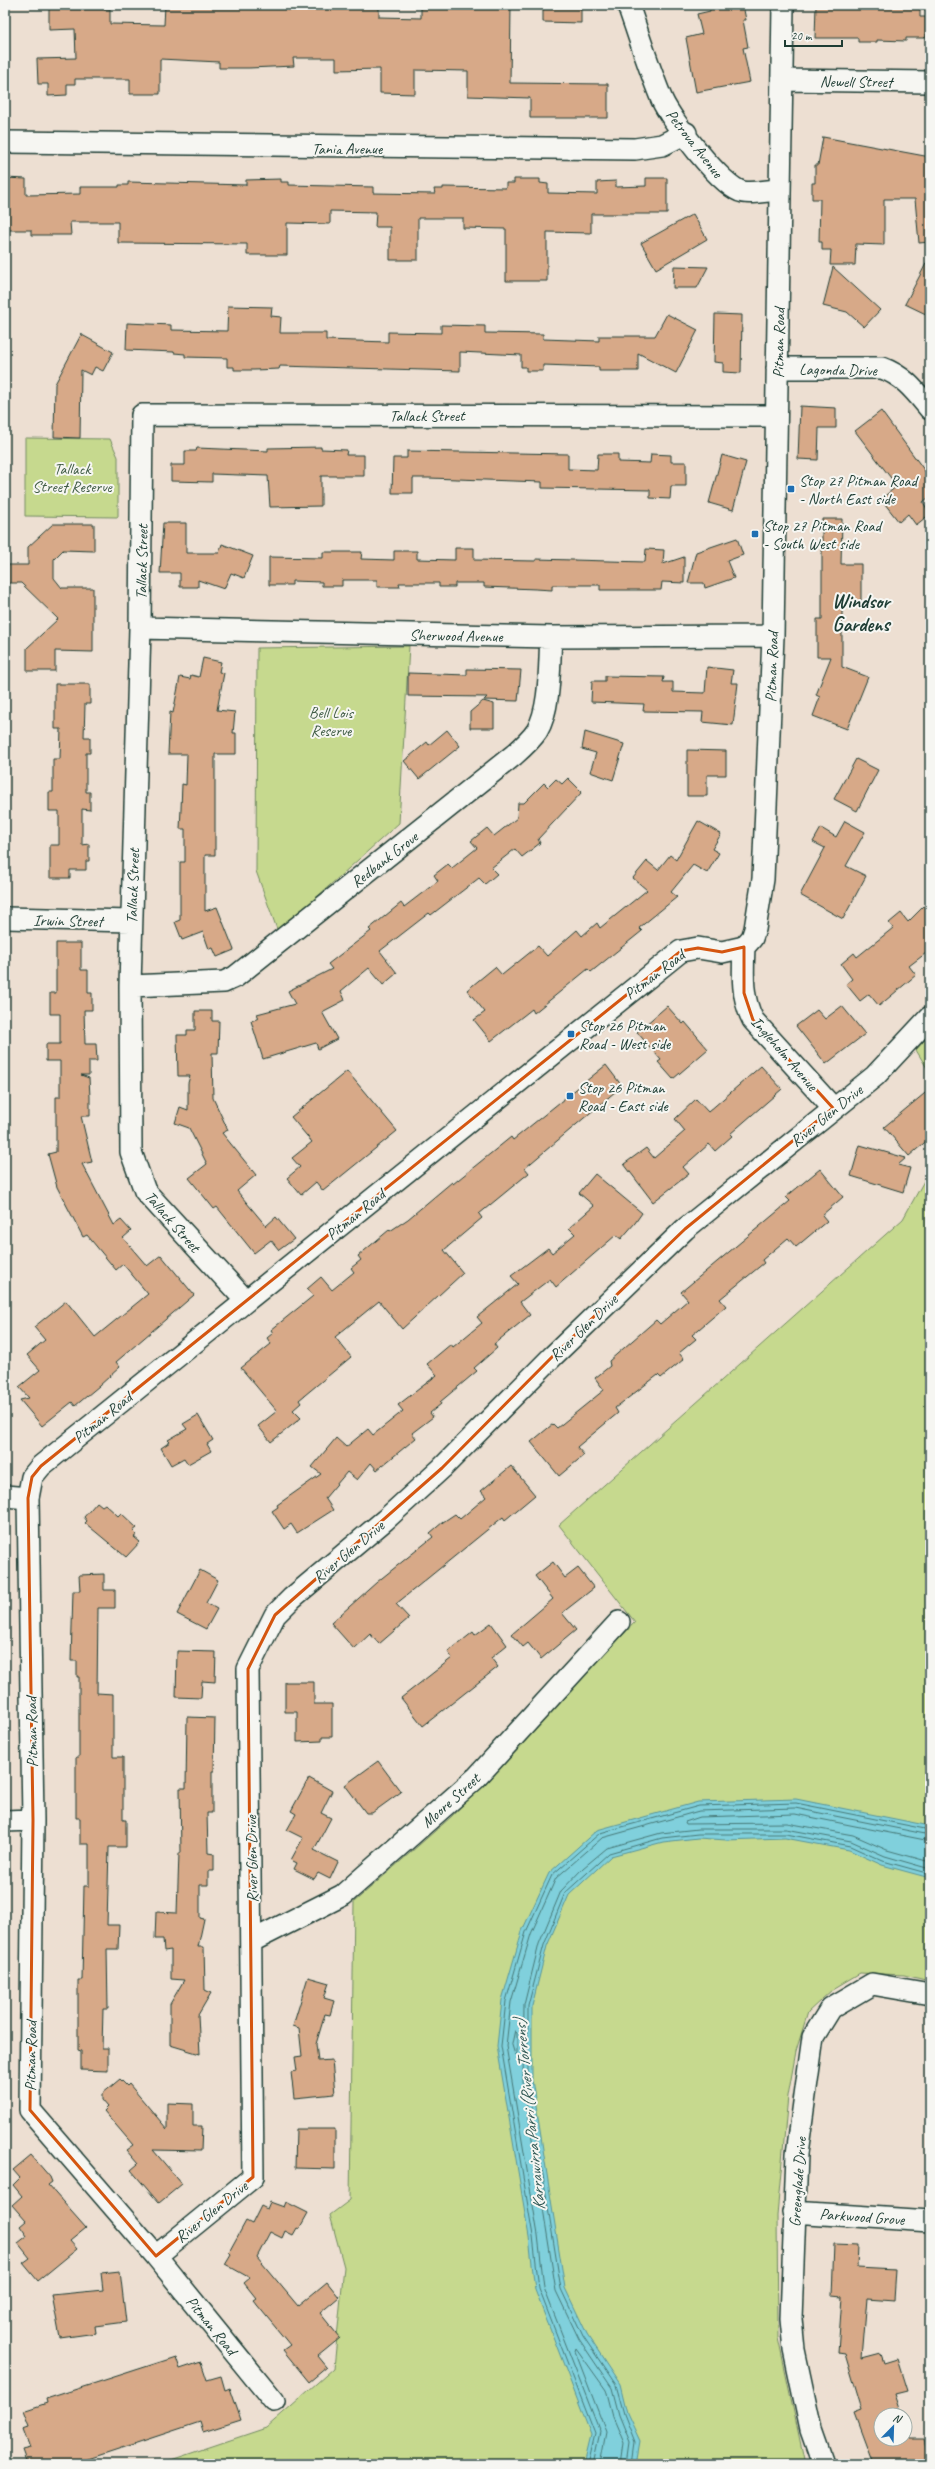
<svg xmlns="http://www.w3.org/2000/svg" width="935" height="2469" font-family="Caveat,sans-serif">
<rect width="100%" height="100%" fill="#eddfd2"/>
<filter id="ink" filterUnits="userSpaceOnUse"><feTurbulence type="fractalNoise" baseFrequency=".025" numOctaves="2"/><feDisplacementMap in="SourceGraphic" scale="8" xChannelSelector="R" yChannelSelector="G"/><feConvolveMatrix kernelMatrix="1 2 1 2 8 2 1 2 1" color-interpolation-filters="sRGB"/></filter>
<g filter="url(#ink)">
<path fill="#c6d98e" stroke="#728b61" d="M25 438 110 439 118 457V517L25 516Z
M409 646 399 823 278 932 256 871 257 648Z
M930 1034V1073L916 1050Z
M930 1170V1981L904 1975 860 1973 833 1989 808 2012 796 2051 788 2096 777 2215 778 2338 805 2464H159L266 2428 334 2368 344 2267 330 2215 350 2200 354 1902 451 1817 635 1622 559 1525 903 1219Z"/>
<path fill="#80d0dc" stroke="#599599" d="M796 1799 930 1826V1878L882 1865 849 1850 785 1838 726 1840 698 1838 663 1842 611 1856 569 1895 547 1946 532 2006V2080L565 2288 587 2334 620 2384 627 2413 640 2441 636 2464H584L591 2435 535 2290 529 2237 497 2046 502 2000 522 1931 549 1873 597 1830 698 1802Z"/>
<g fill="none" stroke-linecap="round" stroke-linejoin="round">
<path stroke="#467877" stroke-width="1" d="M930 1841 795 1814 700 1817 685 1822 686 1824 787 1823 853 1835 887 1850 930 1862
M515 2031 517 2033V2053L515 2055 512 2045Z
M588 2464 595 2434 539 2289 533 2236 501 2046 506 2001 526 1932 552 1875 600 1833 699 1806 796 1803 930 1830
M593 2464 600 2432 544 2288 538 2235 506 2046 511 2002 531 1934 556 1878 602 1838 699 1811 795 1808 930 1835
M600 2464 606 2432 575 2351 576 2348 606 2390 613 2417 624 2443 621 2464
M627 2464 630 2442 619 2415 612 2388 579 2339 556 2291 523 2081 524 2005 539 1944 561 1891 583 1868 607 1848 661 1833 698 1829H786L851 1841 885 1856 930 1869
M632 2464 635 2442 624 2414 616 2385 583 2336 561 2289 528 2081V2006L544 1945 565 1893 609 1853 662 1838 698 1834H786L850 1846 883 1861 930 1874"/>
</g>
<path fill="#d7a988" stroke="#1f3d34" d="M49 5H68V9H110V24L164 25 165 5H379V17L421 18V5H511L510 83 608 84V118H530V98L468 96V71L415 70V94L380 93V69L336 70V58H293L294 66 249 68H219V62L160 59V94H130V79H75V84H67V95L48 96V84H38L37 59 76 58 75 29 49 30Z
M555 5H581V23L543 22V7H555Z
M709 5H743L746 20H743L748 47 743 48 750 82 696 92 686 38 702 34 697 14 710 11Z
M816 5H920V17H926V38H906V41L877 40V42H858V38H815Z
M823 137 930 157V242L919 243 915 199H884V245L856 244 855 265H830L831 250H822V242H819L820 199H812V183H815V165H818Z
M5 178 26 179V195L80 194V187H119V185H128V182L246 185V180L281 179V182H289V185L373 187V193L435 194 434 189H443V187L506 188V183H514V179H540V183L548 184V193L597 194V182L616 181V187L646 186V178H667V214H591V233L547 232V281H506V229L463 228V218H418V260H390V227H375L376 212 330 211V224L287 223V255H247V244L118 243V222H70L71 235H31V230H5Z
M693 214 707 239 656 269 641 243Z
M930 256V316L905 304Z
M674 266 708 267 697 288H673Z
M833 267 880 310 864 327 847 312 823 306Z
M228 306 272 307 271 316 281 317 280 333H326V340L388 342V332L441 333V325L485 326V333L543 334V339L599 341V336H655L667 314 698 330 676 373 638 353V371H599V367L543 365V371H526V367H521V355L460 352V371L280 366 279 369 254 370H234V367H227V358L185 357V354L174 353V352L126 350 127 323 171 325V330L227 331Z
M715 314 742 315 741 373 723 372V363L714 362Z
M82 333V335L113 352 103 371 95 367 91 375 81 370 80 438 54 437 55 384Z
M800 406 836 408V428H819L818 460 798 459Z
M881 411 930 478V496L923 502 930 514 916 525 908 514 899 522 881 499 897 486 855 431Z
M321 447V449L347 450 346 455H364V476H321V506L270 507 268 476 212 474V482L171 481V465H185V451H196L197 448 268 451V448Z
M407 451 568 454V469L597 470 598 454H618V462L650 463 651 454 671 455V462H686V486H671L670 499 650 498V490L542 488V482L429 478H413V493H392L393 458H407Z
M722 455 746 462 733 510 709 503Z
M822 519H842L841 564H861V604H842V667L868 677 847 729 813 716 820 697 816 695 831 657H817V619H822Z
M163 523H186V553H219L222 544 253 556 244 578 231 573 224 589 198 580V587H180V573H160Z
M53 524H94V551L63 550 54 559V578L62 588H93V652L55 651V671H27V648L58 619 21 583H5V565H28V547Z
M737 538 743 555 727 561 734 578 705 588 704 583H688L696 552Z
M455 548H474V560L536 561V559L645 562 646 549 664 550 663 564 684 557V583L662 582 661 590H600V585H552V590L536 589 484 587V583H455V587H439V583H399L400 587H377V580H342V586H322V582L292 581V585H269V557L323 558V552H362L361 559 394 560V551H417V559L455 560Z
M203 658 221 662 219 672 224 673 217 710 235 712 233 733H236V754H215V855H205V911L217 907 234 950 217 957 213 948 209 949 203 932 182 940 175 922 180 920V862H185V829H180L181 809 182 784 186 785 187 754H168L170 712 173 713 180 677 190 679 191 675 199 677Z
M707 667 733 670 731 683H738L733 725 702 722 703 712 643 711 644 704 591 702 592 681H605V676L664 677 663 682H673V692L705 693Z
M467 669 521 670 518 701 484 700 487 697 408 696V673L467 675Z
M55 684H90V704H85L84 737H90V753H86V792H90V810L82 809V845L89 844V861H86V870H70V878H50V845H59V811H49V792H53V759H60L61 729H55Z
M483 701 494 704V728H470V712Z
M447 730 460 746 419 779 404 761 427 742 429 745Z
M585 732 624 744 613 780 590 772 596 753 582 749Z
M687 750 726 751V775H707V796H687Z
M856 759 878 770 857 811 834 799Z
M568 778 582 792 538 839 540 843 522 857 515 849 491 868 497 874 485 884 479 878 431 915 429 913 380 951 397 973 383 985 369 968 341 991 345 1000 322 1012 337 1039 318 1049 316 1043 263 1059 251 1021 259 1018 257 1014 295 1004 288 991 332 969 328 964 371 931 369 929 401 903 404 907 438 881 434 875 448 864 452 868 477 848 471 841 487 828 494 836 517 818 518 803H524L544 783 548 787 556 779 562 784Z
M698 821 721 834 712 849 719 853 707 873 693 865 671 892 677 897 639 928 642 931 591 972 588 969 534 1013 532 1009 491 1041 474 1020 485 1012 467 990 495 967 502 975 538 946 547 956 577 930 582 936 597 923 600 928 647 890 633 878 647 861 658 870 670 855 676 860Z
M845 821 865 832 846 866 866 876 843 919 800 895 825 848 813 842 821 828 836 837Z
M930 900V950L909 966 916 975 879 1006 869 994 860 1001 846 984 852 979 841 964 854 953 857 957 893 928 889 923 901 913 908 922Z
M56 943H81V970H88V993H92V1010H84L85 1044H96L97 1061H89V1075H81L89 1078 90 1097V1116H81L92 1162 82 1164 114 1225 121 1220 131 1231 123 1238 147 1266 161 1255 194 1295 116 1362 120 1367 99 1386 75 1406 72 1402 42 1426 20 1400 29 1398 19 1387 40 1370 27 1355 45 1340 34 1327 66 1301 95 1337 148 1294 123 1264 116 1270 87 1235 83 1237 57 1187 48 1154 56 1152V1097H60V1061H46V1044H60V1014H50V993H56Z
M667 1006 683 1024 685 1022 708 1049 673 1079 658 1062 661 1060 637 1032Z
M842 1006 865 1034 826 1064 796 1026 817 1010 825 1019Z
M195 1011H212V1021H219L218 1053H212L213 1098 228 1130 222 1133 256 1175 237 1191 266 1226 276 1217 294 1239 279 1250 271 1240 254 1253 217 1207 214 1209 189 1178 207 1164 189 1128 175 1123 180 1107 188 1110V1083L190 1076H178L177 1035H187V1030H195Z
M606 1065 622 1086 525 1168 529 1173 479 1214 482 1218 444 1250 463 1273 402 1329 379 1301 335 1337 351 1357 299 1400 301 1403 293 1410 301 1418 271 1442 258 1426 277 1411 241 1368 271 1344 267 1338 273 1333 271 1330 313 1296 307 1289 321 1277 332 1290 354 1272 351 1268 361 1260 358 1256 389 1230 390 1231 408 1219 452 1182 453 1184 511 1137 513 1140Z
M761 1066 782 1089 730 1134 732 1136 715 1151 709 1144 683 1167 689 1174 653 1202 624 1164 646 1148 654 1158 685 1131 675 1119 696 1099 708 1112Z
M347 1071 397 1131 323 1191 316 1182 301 1195 287 1178 300 1167 292 1158 312 1142 291 1117Z
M930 1089V1138L909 1156 884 1127Z
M860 1145 906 1158 898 1165 910 1168 903 1192 851 1176Z
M820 1169 843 1197 822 1215 827 1221 796 1247 788 1238 762 1260 764 1263 720 1299 726 1306 692 1335 696 1339 679 1353 684 1359 661 1378 658 1375 615 1408 618 1413 577 1447 584 1455 559 1476 531 1442 553 1424 557 1428 604 1390 595 1378 610 1366 609 1361 656 1320 660 1324 688 1300 681 1292 790 1201 786 1197Z
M595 1174 642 1213 635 1223 621 1239 616 1235 556 1287 550 1279 520 1302 530 1315 494 1344 497 1348 474 1368 477 1371 440 1402 441 1404 430 1413 433 1417 412 1433 416 1438 377 1470 371 1463 357 1480 347 1472 325 1498 333 1510 297 1533 291 1524 284 1529 272 1511 278 1507 277 1505 321 1474 312 1467 336 1438 346 1447 368 1429 373 1435 403 1411 398 1405 437 1375 427 1364 451 1344 453 1347 482 1323 477 1317 518 1284 511 1276 548 1248 552 1253 575 1234 569 1228 594 1206 579 1193Z
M198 1415 213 1440 207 1444 211 1451 188 1464 184 1458 171 1465 161 1448 170 1442 168 1440 187 1429 183 1424Z
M511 1466 535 1495 505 1520 503 1517 396 1604 409 1618 379 1644 370 1634 354 1649 331 1623 377 1582 433 1537 430 1533 443 1522 455 1514 460 1519 486 1497 481 1491Z
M97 1502 102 1506 105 1504 118 1516 121 1513 137 1528 133 1531 137 1535 134 1537 140 1542 126 1557 85 1523 87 1521 84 1517Z
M553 1562 565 1578 578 1568 594 1588 562 1613 576 1630 541 1659 528 1643 523 1647 512 1634 553 1599 535 1576Z
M200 1570 218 1580 206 1603 217 1609 206 1629 177 1614Z
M104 1574V1590H115V1608H98L97 1693 113 1694V1757H123V1820H126V1847H109L107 1925H119L118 1949H107L108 2009H103L102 2048H108V2071L81 2070V2051L78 2050V1980H82L84 1886H89V1844H80V1818H76V1757H79V1677H77V1661H71L73 1591H80L79 1575Z
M491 1623 507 1645 491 1658 498 1667 423 1726 401 1698 452 1658 448 1652 473 1632 475 1635Z
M177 1651 216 1652 215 1682 202 1681 201 1698 176 1697Z
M285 1682H314V1704H332V1737H322V1741L297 1742V1712H285Z
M187 1717 215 1718 214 1771H212V1813H207L208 1853 214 1854V1871H208V1885H200V1918L204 1919 198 1947H204L205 1990 211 1993 198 2015 200 2054 170 2045V2004L184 1980 171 1979V1950L164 1951 163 1939H155L156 1912 177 1913 179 1853H181L180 1788H186Z
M378 1761 401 1792 372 1813H366L345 1785Z
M309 1778 332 1791 321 1813 331 1818 314 1850 338 1862 330 1879 318 1873 314 1879 294 1869 297 1863 291 1860 303 1838 287 1830 296 1814 291 1811Z
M308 1977 329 1983 324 1998 334 2001 330 2015 325 2014 316 2044 318 2061 332 2060 335 2094 294 2098 291 2072 297 2071 295 2057 302 2056 299 2028 293 2026Z
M120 2079 127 2086 129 2084 167 2129V2103L193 2104V2126H202L201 2151 153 2150 182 2184 159 2203 131 2170 138 2164 126 2150 133 2145 104 2111 108 2107 102 2100V2094Z
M296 2129H335V2169L295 2168Z
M31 2155 50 2177 52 2182 48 2185 86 2228 70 2241 77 2249 38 2281 23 2263 30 2258 18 2243 27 2236 20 2226 26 2221 12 2205 22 2196 13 2185 20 2178 13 2170Z
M270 2202 284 2207 286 2202 308 2213 299 2229 297 2228 293 2235 285 2231 282 2238 270 2232 257 2257 298 2306 327 2282 339 2297 320 2313 340 2338 318 2356 327 2367 309 2382 283 2350 290 2345 253 2300 256 2298 244 2283 250 2278 225 2264 231 2254 229 2252 246 2221 252 2224 261 2206 267 2209Z
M834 2244 858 2245 857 2268 896 2270 894 2300 867 2298 862 2359 881 2354 884 2363 897 2359 907 2391 895 2394 902 2415H881V2439H905V2425L910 2439H924L930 2464H873L854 2413 862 2410 845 2353 838 2352 842 2297 832 2296Z
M120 2271 126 2322 95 2326 96 2333 60 2338 52 2295 103 2290 101 2273Z
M176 2357 180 2369 201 2362 207 2380 221 2376 225 2390 230 2388 241 2420 203 2432 200 2422 73 2464H27L22 2450 30 2448 23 2429 29 2427 23 2411 47 2403 46 2399Z"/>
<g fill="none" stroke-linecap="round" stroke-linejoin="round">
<defs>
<path id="street" d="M628 5C639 36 649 69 662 100 671 120 722 188 743 192 754 194 769 190 780 190
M783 80 930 82
M5 142 635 149 662 145 686 133
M777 368H882C904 376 915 391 930 409
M140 628 551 637 773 636
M5 918 131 921
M744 947C743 972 741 997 753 1020L833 1108
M130 986 224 982 235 977 514 755C522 748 531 740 537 731 551 707 549 665 551 637
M246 1301 145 1191 131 1152 130 986 140 628 142 415 776 416
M5 1496 28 1498
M5 1821 33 1820
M252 1941 343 1895 476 1778 619 1622
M793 2212 930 2221
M156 2256 253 2177 248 1669 275 1615 292 1598 385 1520 442 1468 553 1356 685 1229 875 1076 930 1017
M274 2401 156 2256 30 2110 33 1820 28 1498 32 1477 41 1466 681 951 698 948 722 952 744 947 752 938 755 929 763 879 773 636 783 5
M823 2464 811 2430 794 2350 791 2319 797 2154 813 2037 831 2008 872 1984 930 1994"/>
</defs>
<use href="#street" stroke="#1f3d34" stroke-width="24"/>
<use href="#street" stroke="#f6f6f2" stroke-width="21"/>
</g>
</g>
<path fill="none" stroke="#d45610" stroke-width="3" stroke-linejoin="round" d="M744 947V993L753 1020 833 1108 685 1229 553 1356 442 1468 275 1615 248 1669 253 2177 156 2256 30 2110 33 1820 28 1498 32 1477 41 1466 681 951 698 948 722 952Z"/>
<g fill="#1f6fb2" stroke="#f6f6f2" stroke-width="1.5">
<rect x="787" y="485" width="8" height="8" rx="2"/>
<rect x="751" y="530" width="8" height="8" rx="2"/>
<rect x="567" y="1030" width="8" height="8" rx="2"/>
<rect x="566" y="1092" width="8" height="8" rx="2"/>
</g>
<g text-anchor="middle" stroke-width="4" stroke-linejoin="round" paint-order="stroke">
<g font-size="16" fill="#1f3d34" stroke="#f6f6f2">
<text x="856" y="87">Newell Street</text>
<text transform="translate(695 143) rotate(52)" y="6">Petrova Avenue</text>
<text x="347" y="154">Tania Avenue</text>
<text transform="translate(778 343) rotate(-89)" y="6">Pitman Road</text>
<text transform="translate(838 369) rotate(1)" y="6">Lagonda Drive</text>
<text x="427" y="421">Tallack Street</text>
<text transform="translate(141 562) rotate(-89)" y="6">Tallack Street</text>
<text transform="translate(456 635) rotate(1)" y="6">Sherwood Avenue</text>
<text transform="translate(771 667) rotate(-88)" y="6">Pitman Road</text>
<text transform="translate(384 859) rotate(-38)" y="6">Redbank Grove</text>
<text transform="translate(132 886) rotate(-88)" y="6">Tallack Street</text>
<text transform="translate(68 920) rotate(1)" y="6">Irwin Street</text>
<text transform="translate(654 974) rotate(-37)" y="6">Pitman Road</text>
<text transform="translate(785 1053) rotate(49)" y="6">Ingleholm Avenue</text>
<text transform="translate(826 1115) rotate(-39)" y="6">River Glen Drive</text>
<text transform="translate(355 1214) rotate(-39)" y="6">Pitman Road</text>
<text transform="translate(173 1221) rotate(49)" y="6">Tallack Street</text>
<text transform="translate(583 1327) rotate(-44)" y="6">River Glen Drive</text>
<text transform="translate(102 1417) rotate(-39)" y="6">Pitman Road</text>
<text transform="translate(348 1551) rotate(-40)" y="6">River Glen Drive</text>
<text transform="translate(31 1732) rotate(-91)" y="6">Pitman Road</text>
<text transform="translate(450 1800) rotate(-42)" y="6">Moore Street</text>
<text transform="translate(251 1859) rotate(-91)" y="6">River Glen Drive</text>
<text transform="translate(30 2056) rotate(-89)" y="6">Pitman Road</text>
<text transform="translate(797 2182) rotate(-86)" y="6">Greenglade Drive</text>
<text transform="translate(211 2211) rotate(-39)" y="6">River Glen Drive</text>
<text transform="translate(862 2216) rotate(4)" y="6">Parkwood Grove</text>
<text transform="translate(212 2325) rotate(51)" y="6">Pitman Road</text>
</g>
<g font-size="16" fill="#405c46" stroke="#f6f6f2">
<text x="72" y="474">Tallack<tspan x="72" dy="18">Street Reserve</tspan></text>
<text x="331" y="718">Bell Lois<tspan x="331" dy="18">Reserve</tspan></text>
</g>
<g font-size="16" fill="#1f3d34" stroke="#f6f6f2" text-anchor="start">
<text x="799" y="486">Stop 27 Pitman Road<tspan x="799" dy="18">- North East side</tspan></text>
<text x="763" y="531">Stop 27 Pitman Road<tspan x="763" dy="18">- South West side</tspan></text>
<text x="579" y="1031">Stop 26 Pitman<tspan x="579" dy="18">Road - West side</tspan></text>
<text x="578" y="1093">Stop 26 Pitman<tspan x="578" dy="18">Road - East side</tspan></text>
</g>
<g font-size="17" font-style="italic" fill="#325a56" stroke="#f6f6f2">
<text transform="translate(529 2115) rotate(-96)" y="6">Karrawirra Parri (River Torrens)</text>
</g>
<g font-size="20" font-weight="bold" fill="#1f3d34" stroke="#f6f6f2">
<text x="861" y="608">Windsor<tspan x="861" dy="23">Gardens</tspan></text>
</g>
</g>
<rect width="935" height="2469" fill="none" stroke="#f6f6f2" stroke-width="20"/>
<rect x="10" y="10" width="915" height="2449" fill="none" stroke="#1f3d34" stroke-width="1.5" filter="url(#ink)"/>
<g transform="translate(893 2427) rotate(23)"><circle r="19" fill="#f6f6f2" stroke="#a0aca6"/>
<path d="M0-3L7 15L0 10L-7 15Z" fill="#1f6fb2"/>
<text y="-6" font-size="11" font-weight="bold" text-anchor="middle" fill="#1f3d34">N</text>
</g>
<path d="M785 40v6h57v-6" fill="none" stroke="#1f3d34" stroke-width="2"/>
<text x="791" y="40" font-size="12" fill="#1f3d34" stroke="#f6f6f2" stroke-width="3" paint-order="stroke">20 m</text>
</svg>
